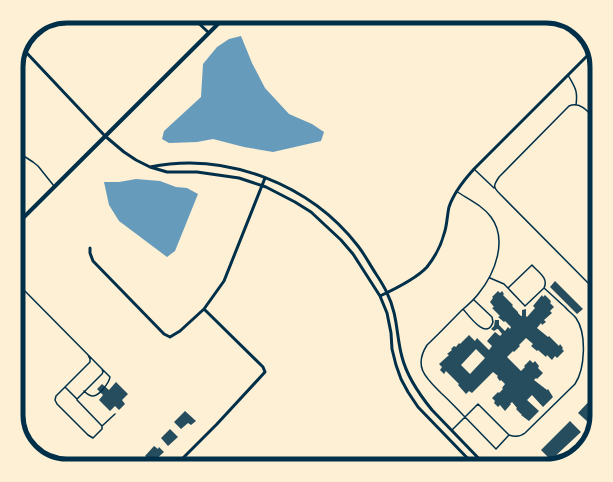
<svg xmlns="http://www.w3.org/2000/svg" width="613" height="482" font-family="Quicksand,sans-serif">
<rect width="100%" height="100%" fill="#fdf0d5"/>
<path fill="#669bbc" d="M241 36 252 63 265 88 289 114 312 124 324 132 321 141 273 152 244 147 213 139 197 142 169 143 162 139 164 131 201 97 203 64 217 47 229 39Z
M136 179 160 181 176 187 187 188 198 194 175 251 167 257 119 221 109 205 104 182H119Z"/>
<path fill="#264d5e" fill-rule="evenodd" d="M555 281 583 309 577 314 550 287Z
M498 291 500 293 502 291 504 294 503 295 513 305 512 306 518 312V313L521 316H522V310L526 309V316L527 317 535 308 533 306 542 295 543 297 545 295 550 300 551 302 550 303 554 307 550 311 552 313 544 320 546 322 542 325 541 323 537 328 548 337 549 336 559 346 560 344 563 348 562 349 564 351 557 358 555 356 552 360 547 355 546 357 538 350 537 351 531 346 533 344 526 338 519 345 520 346 514 352 513 351 507 357 521 371 525 367 524 366 530 360 533 363 535 361 539 366 538 368 543 373 537 379 536 378 534 380 547 390 548 389 553 397 543 407 532 395 527 400 539 411 529 421 521 415H522L516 409 517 408 512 402 510 404H511L505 411 500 405 498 407 494 403 495 401 492 398 498 392 499 393 503 389 502 388 505 384 501 380 500 381 499 380 497 377 498 376 493 372 472 393 469 391 466 394 458 385 459 384 446 371 444 374 440 370 442 367 439 364 449 355 447 354 452 350 451 349 454 346 456 347 459 343 460 344 469 335 475 341 477 338 489 350 492 346 487 341 495 332 500 336 502 334 498 329H497L494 331 491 329 494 326 495 320H499V325L505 331 508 327 510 329 511 327 505 321 504 322 498 317 500 316 492 308 494 307 490 302 493 298 492 297ZM476 349 485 358 470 374 461 365Z
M116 382 128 394 122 400 125 404 119 410 115 406 110 411 99 400 103 395 97 389 102 384 109 390Z
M596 394 597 395V414L589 423 578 413Z
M185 411 196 421 191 425 188 423 181 429 174 422Z
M570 421 581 432 551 460 541 450Z
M170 429 178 437 168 446 161 438Z
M154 446 158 449 159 447 164 452 152 463 145 456Z
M139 459 146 466H133Z
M207 461 209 466H199V465Z"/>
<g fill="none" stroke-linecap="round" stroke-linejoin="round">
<path stroke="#003049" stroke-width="1.5" d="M597 66 592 73 593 81 597 86
M568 75C575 88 578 90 576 105
M16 151 33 162 38 166 54 186
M474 169 494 188
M490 278 504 284 525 306 544 288C551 294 558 301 565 307 568 311 573 314 576 318 587 334 585 369 575 384L525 433C520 437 515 437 509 435
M16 282 102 369 103 372 102 374 77 399V400L102 426V429L93 438 88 435 57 404 55 400 56 396 90 362V359L88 355
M508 288 532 265C538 272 549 278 544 288
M597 292 500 194C493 187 493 186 499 177L569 106C581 101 589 113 597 121
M463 309C469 316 487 341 493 322L492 317 474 300
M65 387 77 399
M84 391C86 393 89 396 93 396 99 396 109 383 110 377L102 369
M102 426 115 414
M452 430C461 421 469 413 478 404L509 435 496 449 465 417 463 415C456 408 449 400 441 393 426 378 413 367 427 345 439 334 450 322 462 310 468 305 474 300 479 293 495 273 508 240 491 217 482 205 468 199 456 191"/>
<path stroke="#003049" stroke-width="3" d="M191 16 209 33
M23 49 105 136 124 152 136 160 150 167
M90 248V253L93 261 164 334 170 337 180 331 204 309 224 281 265 178
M380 296C395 289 416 279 427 267 434 258 441 246 444 234 447 226 447 216 449 207 454 192 464 180 474 169L591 52
M175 466 217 424 265 372 263 367 204 309
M475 466 418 407 408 392 401 379 396 365 392 349 391 333 387 313 380 296 353 254 341 240 311 212 295 202 266 187 239 178 197 172H167L150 167C227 151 311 185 358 246 365 255 370 265 376 274 380 280 384 286 387 293 398 315 396 335 402 357 407 377 419 394 432 410L486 466"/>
<path stroke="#003049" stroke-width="4" d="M16 225 226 16"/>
</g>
<path d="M0 0H613V482H0ZM67 23H546A44 44 0 0 1 590 67V415A44 44 0 0 1 546 459H67A44 44 0 0 1 23 415V67A44 44 0 0 1 67 23Z" fill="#fdf0d5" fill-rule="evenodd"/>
<path fill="none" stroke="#003049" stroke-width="5" d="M67 23H546A44 44 0 0 1 590 67V415A44 44 0 0 1 546 459H67A44 44 0 0 1 23 415V67A44 44 0 0 1 67 23Z"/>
</svg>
